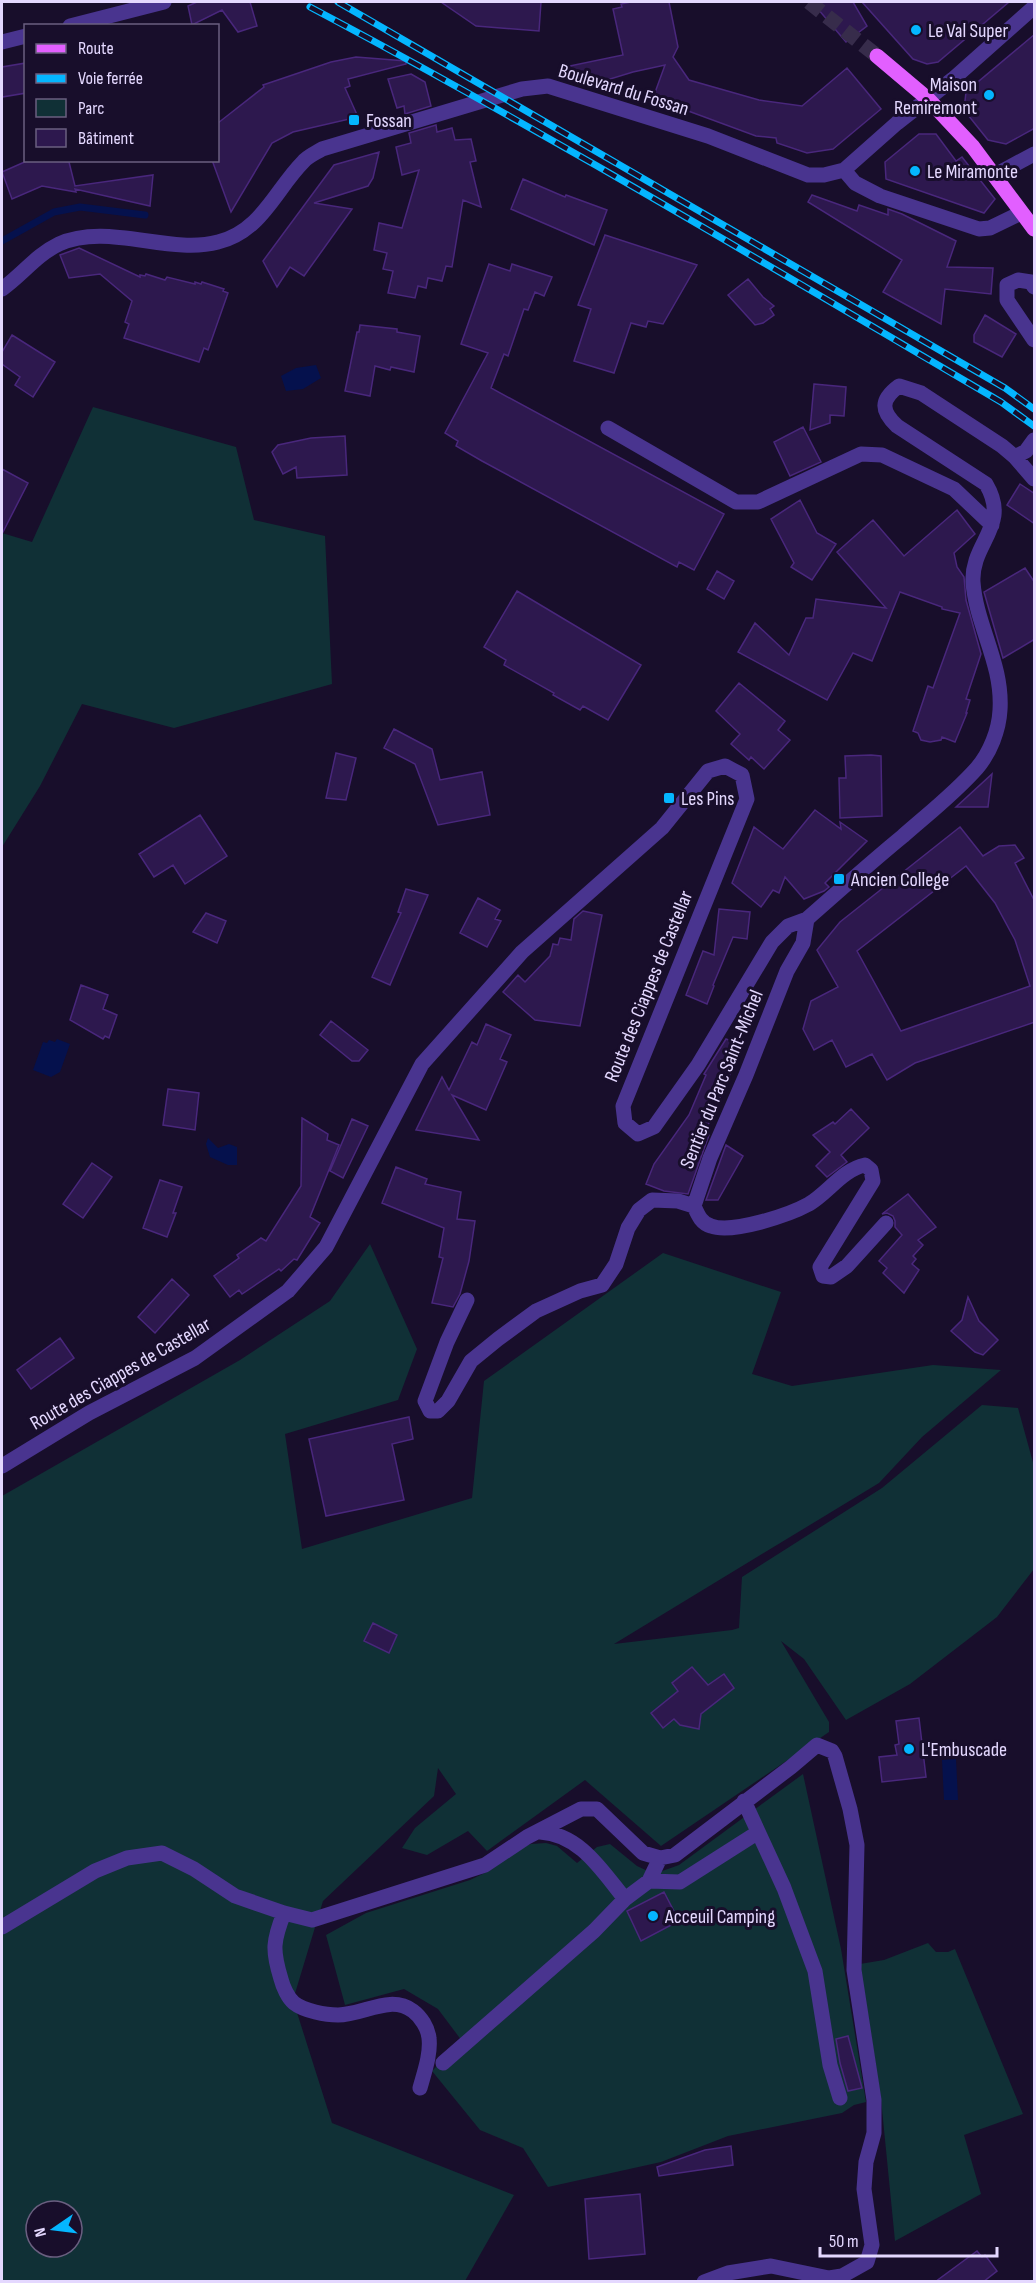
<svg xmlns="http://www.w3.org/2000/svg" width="1036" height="2283" font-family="'Sofia Sans Condensed',sans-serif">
<rect width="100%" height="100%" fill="#180e2b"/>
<path fill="#103036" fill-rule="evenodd" d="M93 407 236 447 254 520 325 536 332 684 174 728 82 704 40 786 2 847V533L32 542Z
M370 1244 417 1349 398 1400 285 1434 302 1549 472 1498 484 1381 663 1253 781 1292 752 1374 792 1386 933 1365 1001 1370 922 1437 879 1483 614 1644 732 1630 739 1628 742 1577 882 1488 982 1405 1018 1408 1034 1466V1569L997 1617 910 1684 846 1720 804 1659 781 1641 829 1722V1732L661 1846 585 1780 487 1851 468 1831 427 1855 402 1848 415 1828 456 1794 438 1768 434 1796 323 1901 293 2000 332 2123 514 2195 465 2281H2V1496L240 1360 330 1301ZM36 2211H72V2247H36Z
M803 1774 841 1949 866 2102 854 2105 842 2113 728 2136 661 2162 548 2187 523 2148 480 2130 432 2071 462 2041 438 2009 404 1989 345 2005 326 1935 366 1913 470 1880 491 1870 520 1848 531 1844 546 1843 557 1846 577 1863 597 1847 610 1844 637 1866 654 1874 679 1865Z
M928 1943 936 1952H948L955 1949 1023 2114 964 2135 981 2194 895 2241 881 2099 860 1964 884 1960Z"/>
<path fill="#05114d" d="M316 365 321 378 303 389 286 391 281 376 296 368Z
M57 1039 70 1044 60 1072 51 1077 33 1070 43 1042 47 1043 49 1040 55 1042Z
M208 1138 218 1148 229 1144 237 1147V1165H228L210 1157 206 1144Z
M956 1759 958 1800H944L942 1760Z"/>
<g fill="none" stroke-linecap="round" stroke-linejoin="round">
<path stroke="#05114d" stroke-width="7" d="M2 241 54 212 80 207 145 215"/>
</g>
<path fill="#2d184e" stroke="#49277c" stroke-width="1.5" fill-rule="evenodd" d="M197 2H250L257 26 238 32 222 10 192 25 188 6Z
M441 2H541L539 31 476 26Z
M631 2H669L678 47 673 57 689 80 759 100 802 106 847 68 881 109 833 149 807 153 777 143 776 138 756 136 653 98 665 65 633 72 607 80 565 67 623 55 613 9 622 7 621 4Z
M812 2H853L867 26 846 42Z
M862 2H1009L938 62 927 64 913 59Z
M1035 34V128L1006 144 988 140 964 110 966 92Z
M356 57 406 61V64L348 79 350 86 345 88 358 117 293 132 272 143 231 212 212 160H218V123L264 87 263 85 331 62Z
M26 63V93L2 97V67Z
M411 74 425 82 431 106 405 114 404 106 397 108 388 79Z
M436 125 437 132 452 128 455 140 471 139 476 161 470 162 481 207 463 200 452 267 446 266 442 281 428 278 426 288 418 286 415 298 388 293 393 271 383 269 387 253 374 250 379 223 402 228 419 170 402 175 396 147 411 143 409 133Z
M919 134H936L956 161 962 157 995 199 984 213 886 179 885 162Z
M379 152 373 178 368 186 314 203 352 209 304 276 290 267 277 287 263 261 334 165Z
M29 160 69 162 75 186 153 175 150 206 75 189 76 192 42 186 12 199 2 172Z
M523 179 565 197 566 195 607 210 594 245 511 209Z
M812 195 857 211 859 205 888 215V209L902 214 956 241 947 267 993 268 991 294 945 289 941 324 883 292 902 260 808 202Z
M605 235 697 265 663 324 648 321 646 327 631 323 614 373 574 361 591 309 578 305Z
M79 248 140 277V275L145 276 146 274 165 280 167 277 195 284V282L201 284 202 282 224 289 223 291 228 293 208 350 204 348 199 362 124 338 129 324 125 322 132 301 100 274 69 278 60 255Z
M489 264 510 271 512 264 552 277 544 296 535 292 528 310 524 309 508 356 504 354 491 388 724 514 694 570 679 562 677 567 482 461 456 446 458 441 445 433 488 353 461 344Z
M748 279 763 297 774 306 770 309 774 315 763 323 755 325 728 295Z
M985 315 1016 334 1002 357 974 342V335Z
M360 325 397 329V332L420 336 414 372 391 367 390 370 375 366 370 396 345 391 357 332H359Z
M12 335 55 362 33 397 15 385 20 377 2 364V352Z
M814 384 846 387 844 416 830 415V423L810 430Z
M803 427 821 462 790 476 774 442Z
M345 436 347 475 297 478 296 467 283 474 272 452 278 445 311 438Z
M2 469 28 483 2 534Z
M1020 484 1035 494V524L1007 505Z
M800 500 817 533 836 544 812 580 791 567 794 563 771 519Z
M957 510 975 534 954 553 957 567 964 577 966 600 981 654 966 699 970 700 966 713H967L955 742 942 737 941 740 930 742 921 740 918 733 913 731 928 686 933 688 960 613 942 609V607L900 592 872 661 853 653 827 700 738 652 755 623 789 655 806 618H813L816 599 886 608 837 552 873 520 904 556Z
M1025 568 1035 583V639L1003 658 984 592Z
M717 571 734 581 724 599 707 589Z
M517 591 641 665 608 720 583 706 580 710 553 695 554 693 504 665 506 660 484 647Z
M739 683 785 721 778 730 790 740 764 769 751 757 749 760 731 744 740 734 716 711Z
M394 729 432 749 440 780 482 772 490 815 438 825 415 764 384 748Z
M336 753 356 758 346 800 326 798Z
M871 755 881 756 882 816 840 818 839 778H846L845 756Z
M992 774 988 807H956Z
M815 810 841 829 840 822 867 841 825 883 829 887 824 891 804 899 785 877 779 893 773 890 761 907 732 883 754 827 783 849Z
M200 815 227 856 185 884 173 865 154 877 139 854Z
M960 827 983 856 999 846 1015 845 1024 858 1015 863 1035 902V1022L915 1063 887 1080 872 1054 846 1067 832 1040 814 1050 803 1029 811 1001 838 987 817 950 840 922ZM966 866 995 903 1015 940 1030 986 901 1031 857 951Z
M406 889 428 895 390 985 372 977 401 913 398 912Z
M478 898 500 910 495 919 501 921 487 947 460 933Z
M719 909 750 912 747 939 733 937 713 985 714 986 707 1004 686 995 703 951 714 955Z
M583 911 602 915 580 1026 535 1020 503 992 518 975 525 982 550 956 553 944 558 945 560 938 571 940 574 919Z
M206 913 226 921 217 943 193 932Z
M81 985 108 995 103 1009 117 1015 109 1038 105 1036 103 1039 70 1020Z
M331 1021 368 1050 359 1061H352L320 1035Z
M486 1024 511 1035 500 1059 507 1062 486 1110 452 1095 479 1140 416 1130 442 1077 449 1090 472 1042 477 1045Z
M726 1039 743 1045 705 1132 709 1135 688 1194 664 1191 646 1184 654 1164 689 1115 706 1075 704 1074Z
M168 1089 199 1093 195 1130 163 1125Z
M851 1109 869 1128 841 1155 847 1162 827 1177 816 1166 830 1152 813 1135 833 1122 835 1124Z
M302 1118 328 1134 327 1140 339 1145 310 1217 320 1223 297 1260 294 1259 281 1271 279 1269 242 1294 239 1290 230 1297 214 1276 239 1258 237 1255 261 1238 266 1241 301 1186Z
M352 1119 368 1126 343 1178 330 1171Z
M726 1145 743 1156 718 1200H706Z
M92 1163 112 1177 83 1218 63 1204Z
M396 1167 427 1179 425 1184 461 1192 457 1219 475 1221 469 1261 460 1294 453 1307 432 1303 443 1258 439 1257 444 1228 382 1203Z
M160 1180 182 1187 173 1213H176L167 1237 143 1228Z
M908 1194 936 1227 918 1240 923 1245 913 1256 916 1259 912 1264 919 1270 904 1293 883 1273 887 1268 879 1261 902 1235 895 1227V1221L893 1216 887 1213 882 1214Z
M172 1279 189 1295 155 1333 138 1317Z
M968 1297 979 1321 998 1340 983 1355 975 1352 951 1331 962 1320Z
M60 1338 74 1358 31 1389 17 1370Z
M409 1417 413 1439 392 1444 404 1500 326 1516 309 1439Z
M373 1623 397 1635 389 1653 364 1641Z
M692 1667 708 1685 724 1674 734 1688 701 1714 699 1729 680 1725 674 1719 663 1728 651 1713 678 1691 672 1683Z
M919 1718 926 1777 882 1782 879 1757 897 1755 895 1745 899 1744 896 1721Z
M664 1892 679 1921 641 1941 627 1911Z
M848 2036 862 2088 848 2091 840 2063 836 2039Z
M731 2146 733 2165 659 2176 657 2167 705 2150Z
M640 2194 645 2254 589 2259 585 2199Z
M977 2251 982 2257 985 2255 997 2271 983 2282H935Z"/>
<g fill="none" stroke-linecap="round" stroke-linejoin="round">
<path stroke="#372c4b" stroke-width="15" stroke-dasharray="15 8" stroke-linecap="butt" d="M809 2 877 56"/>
<path stroke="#49348f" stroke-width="15" d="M70 26 164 2
M2 42 26 36
M844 170 855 183 880 196 979 229 990 228 1021 213
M995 175 1034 154
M1034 287 1031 282 1018 280 1007 285V300L1034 340
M2 289C22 275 36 255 59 244 107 222 169 255 218 242 261 232 276 189 303 162 308 156 316 153 322 149L522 89 548 86 708 136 808 175H824L844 170 897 123 953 79 1034 7
M608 428 736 502H758L861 454 882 455 954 489 992 525
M1015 457 1034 479
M807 919 803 943 787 971 746 1075 710 1158 694 1206C698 1215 701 1223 711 1226 732 1234 789 1215 809 1204 829 1192 842 1170 865 1165L871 1170 873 1181 820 1267 823 1276 831 1277 847 1266 886 1223
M467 1300 447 1342 425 1401 430 1411H438L448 1401 471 1361 498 1339 536 1311 580 1291 602 1285 616 1264 628 1228 639 1210 652 1200 678 1201 694 1206
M2 1466 89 1413 195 1358 288 1291 326 1247 422 1064 522 952 662 828 708 771 725 766 742 775 747 799 623 1106 625 1123 638 1134 654 1127 698 1065 772 942 788 926 807 919C839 891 870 863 903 836 928 814 955 793 977 768 990 753 999 730 1000 710 1003 664 976 625 973 582 971 542 1011 526 986 484L897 426C881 411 880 400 899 386L921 393 1002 446 1015 457 1026 451 1034 440
M744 1801 784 1888 815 1971 830 2065 840 2098
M540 1832C580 1834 602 1871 625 1899
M649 1881 680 1882 757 1833
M284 1913C273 1941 272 1950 281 1979 283 1987 288 1998 294 2003 304 2011 326 2015 338 2015 364 2015 390 1994 413 2011 421 2017 428 2028 429 2038 431 2054 424 2073 420 2088
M2 1927 95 1871 127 1858 162 1853 194 1869 235 1896 284 1913 312 1920 485 1865 527 1837 581 1809H597L643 1853 660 1858 675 1855 791 1767 817 1745 832 1751 835 1756 850 1809 857 1845 854 1970 874 2100V2133L866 2162 864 2189 872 2245 867 2262 842 2276 829 2278 771 2266 728 2273 704 2282
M443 2063 594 1931 625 1899 649 1881 660 1858"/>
<path stroke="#e25fff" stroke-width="15" d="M877 56 928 99 973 147 1034 229"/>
<defs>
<path id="rail" d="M338 2 1005 388 1034 409
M310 7C544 131 772 268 1001 402L1034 426"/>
</defs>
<use href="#rail" stroke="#04b6ff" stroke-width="7"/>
<use href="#rail" stroke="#180e2b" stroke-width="4.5" stroke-dasharray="14" stroke-linecap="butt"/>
</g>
<g fill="#04b6ff" stroke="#180e2b" stroke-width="2">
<circle cx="916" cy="30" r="6"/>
<circle cx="989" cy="95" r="6"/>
<rect x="348" y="114" width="12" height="12" rx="3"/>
<circle cx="915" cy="171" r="6"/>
<rect x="663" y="792" width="12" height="12" rx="3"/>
<rect x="833" y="873" width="12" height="12" rx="3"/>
<circle cx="909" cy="1749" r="6"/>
<circle cx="653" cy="1916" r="6"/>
</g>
<g text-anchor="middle" stroke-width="6" stroke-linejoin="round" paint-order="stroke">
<g font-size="20" fill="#e4d8ff" stroke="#180e2b" text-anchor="start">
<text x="928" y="37">Le Val Super</text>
<text x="977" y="91" text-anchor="end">Maison<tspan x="977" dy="23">Remiremont</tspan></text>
<text x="366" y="127">Fossan</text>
<text x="927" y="178">Le Miramonte</text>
<text x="681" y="805">Les Pins</text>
<text x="851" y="886">Ancien College</text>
<text x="921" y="1756">L'Embuscade</text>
<text x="665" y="1923">Acceuil Camping</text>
</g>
<g font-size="20" fill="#e4d8ff" stroke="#180e2b">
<text transform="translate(624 89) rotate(17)" y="7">Boulevard du Fossan</text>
<text transform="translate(648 986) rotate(-68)" y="7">Route des Ciappes de Castellar</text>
<text transform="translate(721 1079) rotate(-68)" y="7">Sentier du Parc Saint-Michel</text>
<text transform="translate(120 1373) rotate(-30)" y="7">Route des Ciappes de Castellar</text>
</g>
</g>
<rect width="1036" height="2283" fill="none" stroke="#e4d8ff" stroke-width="6"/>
<rect x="24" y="24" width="195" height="138" fill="#180e2b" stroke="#6a5f80" stroke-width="1.5"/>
<rect x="36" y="44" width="30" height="9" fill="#e25fff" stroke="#6a5f80" stroke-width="1.5"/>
<text x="78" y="54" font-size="18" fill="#e4d8ff">Route</text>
<rect x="36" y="74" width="30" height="9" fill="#04b6ff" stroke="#6a5f80" stroke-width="1.5"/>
<text x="78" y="84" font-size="18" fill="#e4d8ff">Voie ferrée</text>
<rect x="36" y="99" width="30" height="18" fill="#103036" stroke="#6a5f80" stroke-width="1.5"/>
<text x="78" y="114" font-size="18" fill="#e4d8ff">Parc</text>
<rect x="36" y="129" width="30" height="18" fill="#2d184e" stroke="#6a5f80" stroke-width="1.5"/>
<text x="78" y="144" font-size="18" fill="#e4d8ff">Bâtiment</text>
<g transform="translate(54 2229) rotate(256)"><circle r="28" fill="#180e2b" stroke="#6a5f80" stroke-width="1.5"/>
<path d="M0-4.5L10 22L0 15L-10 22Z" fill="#04b6ff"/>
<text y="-9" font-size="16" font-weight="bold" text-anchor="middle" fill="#e4d8ff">N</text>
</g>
<path d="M820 2247v9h177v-9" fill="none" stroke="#e4d8ff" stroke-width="3"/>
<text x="829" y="2247" font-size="18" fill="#e4d8ff" stroke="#180e2b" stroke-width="4.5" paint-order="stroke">50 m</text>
</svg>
